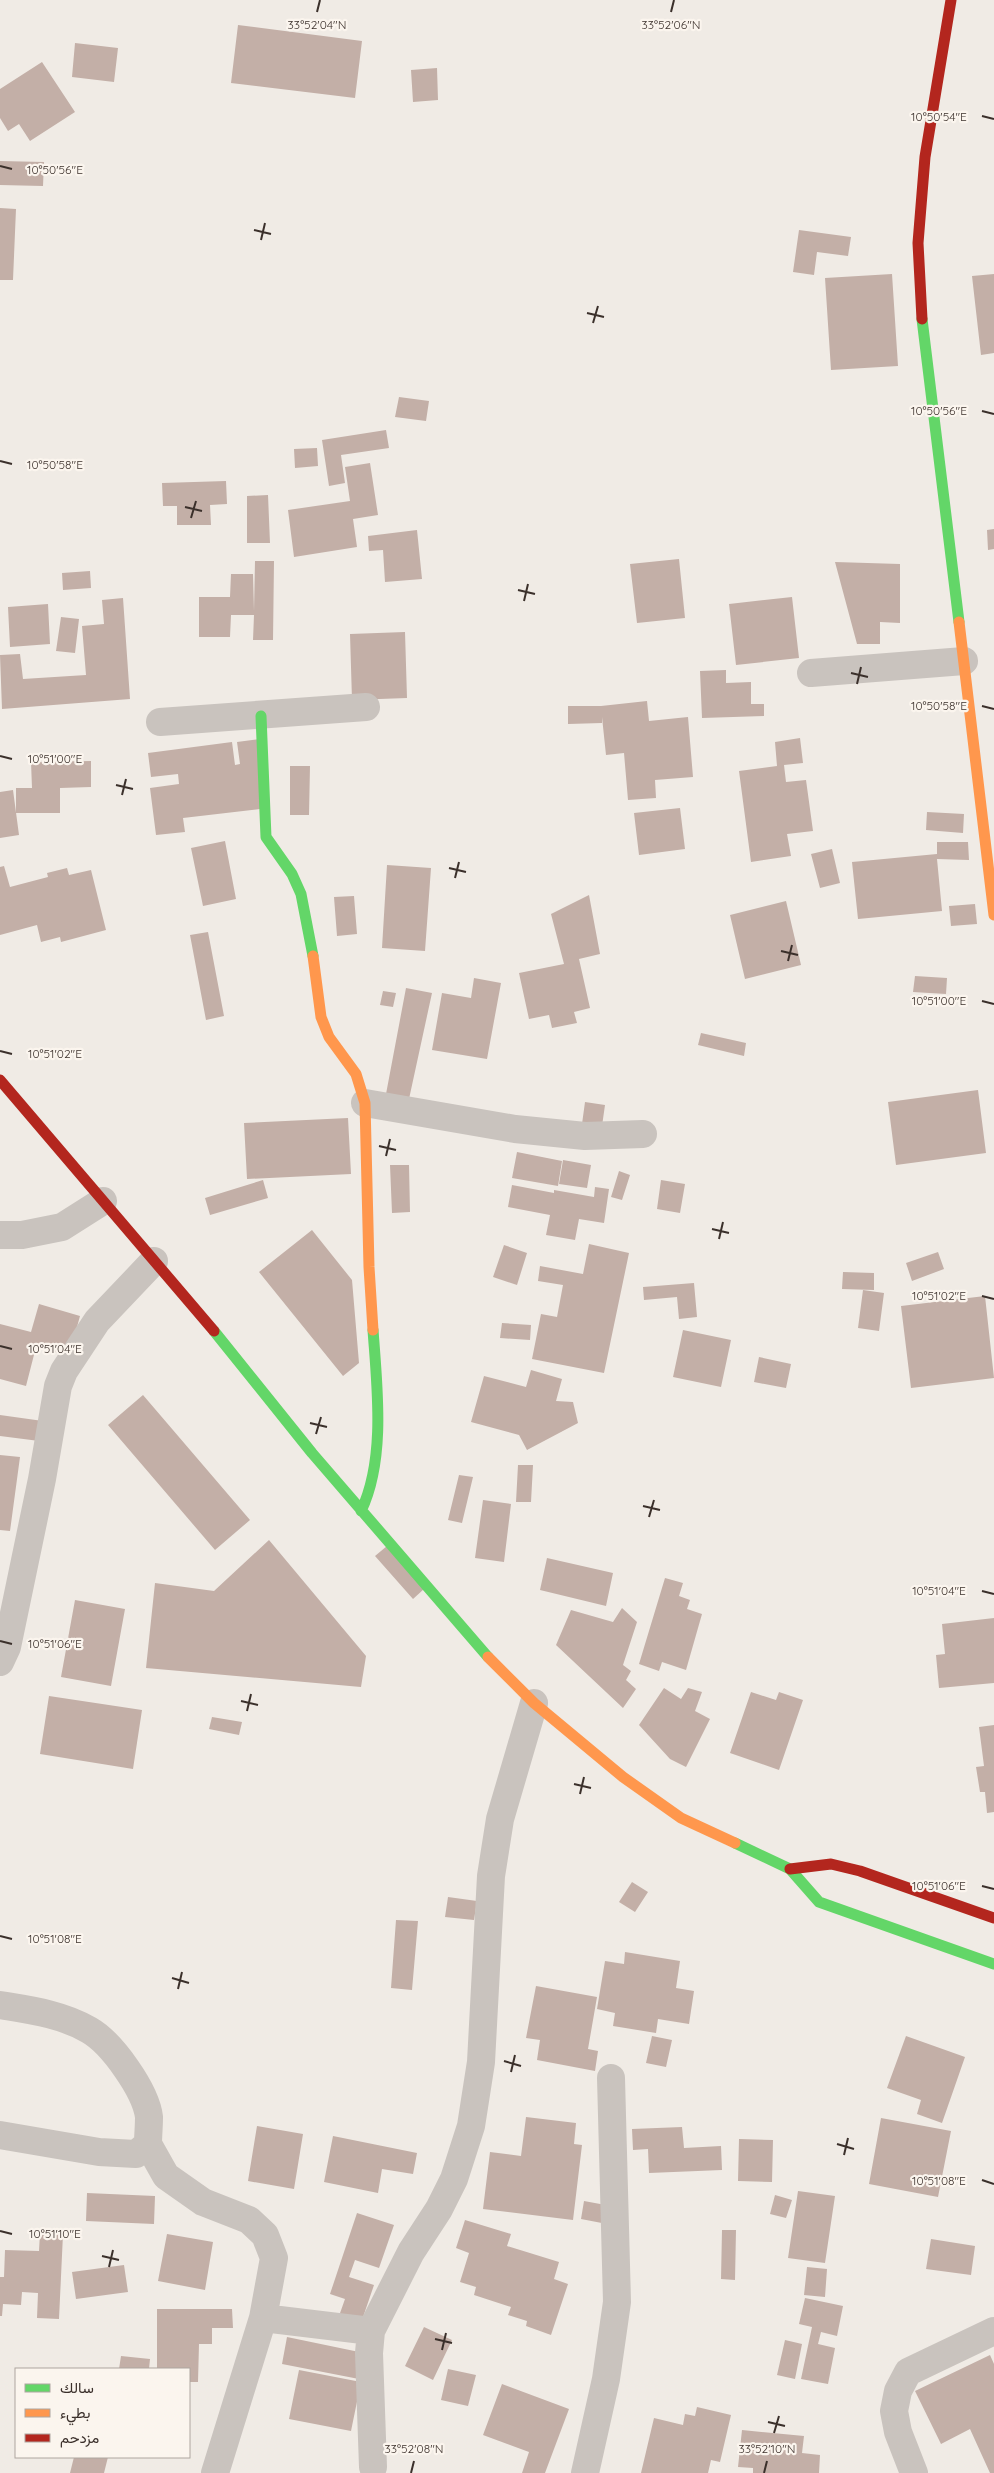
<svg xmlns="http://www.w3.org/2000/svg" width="994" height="2473" font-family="Quicksand,Vazirmatn,sans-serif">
<rect width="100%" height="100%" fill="#f0ebe5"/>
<path fill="#c3afa7" d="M238 25 362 41 355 98 231 83Z
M75 43 118 48 114 82 72 77Z
M42 62 75 112 30 141 19 124 8 131 0 118V89Z
M437 68 438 100 413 102 411 70Z
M0 161 44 162 43 186 0 185Z
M0 208 16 209 13 280H0Z
M799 230 851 237 848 256 817 252 814 275 793 272Z
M892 274 898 366 831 370 825 278Z
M994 274V353L981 355 972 276Z
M399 397 429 401 426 421 395 417Z
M386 430 389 448 341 455 345 483 329 486 322 440Z
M317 448 318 466 295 468 294 449Z
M370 463 378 515 353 519 357 547 294 557 288 510 350 501 345 467Z
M226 481 227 504 210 505 211 525H177V506H163L162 483Z
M268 495 270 543H247V496Z
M994 529V549L988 550 987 530Z
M417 530 422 579 385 582 383 550 369 551 368 536Z
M679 559 685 618 637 623 630 564Z
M255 561H274L273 640H253L254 615H231L230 637H199V597H230L231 574H253L254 611Z
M835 562 900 564V623L880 622V644H857Z
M90 571 91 588 63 590 62 573Z
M792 597 799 658 736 665 729 604Z
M123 598 130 699 2 709 0 655 20 654 23 679 86 675 82 626 104 624 102 600Z
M48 604 50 644 10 647 8 607Z
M61 617 79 619 75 653 56 651Z
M405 632 407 698 352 700 350 634Z
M726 670V683L751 682V704H764V716L702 718 700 671Z
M647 701 649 721 688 717 693 777 655 780 656 798 628 800 624 753 606 755 602 717V723L568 724V706H601Z
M800 738 803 763 784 765 786 782 806 780 813 831 787 834 791 856 751 862 739 771 777 766 775 742Z
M260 739 268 808 183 818 185 832 156 835 150 788 179 784 178 774 151 777 148 753 232 742 235 765 240 764 237 742Z
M91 761V787L60 788V813H16V788H32L31 762Z
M290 766H310L309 815H290Z
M13 790 19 835 0 838V792Z
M680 808 685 849 639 855 634 813Z
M927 812 964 814 963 833 926 830Z
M225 841 236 899 203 906 191 848Z
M937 842H968L969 860 937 859 942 911 858 919 852 862 937 854Z
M832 849 840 883 820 888 811 854Z
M387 865 431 868 425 951 382 948Z
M4 866 10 887 48 877 47 873 67 868 69 875 91 870 106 930 61 942 60 937 41 942 37 925 0 935V867Z
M589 895 600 954 579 959 590 1008 574 1012 577 1023 552 1028 549 1015 529 1019 519 973 564 964 551 914Z
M354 896 357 934 337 936 334 897Z
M786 901 801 965 745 979 730 915Z
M975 904 977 924 951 926 949 906Z
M208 932 224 1016 206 1020 190 935Z
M915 976 947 978 946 994 913 992Z
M474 978 501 983 487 1059 432 1050 442 993 471 998Z
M406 988 432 993 409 1099 386 1094Z
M383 991 396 993 393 1007 380 1005Z
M701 1033 746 1043 744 1056 698 1045Z
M978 1090 986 1153 896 1165 888 1102Z
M585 1102 605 1105 602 1126 582 1124Z
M348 1118 351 1174 247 1179 244 1123Z
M517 1152 562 1161 558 1186 512 1178Z
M563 1160 591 1165 587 1188 559 1184Z
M390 1165H409L410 1212 392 1213Z
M619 1171 630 1175 622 1200 611 1197Z
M263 1180 268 1198 210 1215 205 1198Z
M661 1180 685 1184 680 1213 657 1209Z
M512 1185 554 1193V1190L594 1197 595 1187 609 1189 604 1223 579 1219 575 1240 546 1235 550 1215 508 1207Z
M312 1230 352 1280 359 1363 343 1376 259 1272Z
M589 1244 629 1253 604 1373 532 1359 541 1314 557 1317 563 1285 538 1281 540 1266 583 1274Z
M504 1245 527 1253 517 1285 493 1277Z
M938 1252 944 1269 912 1281 906 1263Z
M843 1272 874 1273V1290L842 1289Z
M694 1283 697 1317 679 1319 677 1297 644 1300 643 1287Z
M863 1290 884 1293 879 1331 858 1328Z
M985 1296 994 1378 911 1388 901 1306Z
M39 1304 80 1316 69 1356 36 1347 26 1386 0 1379V1324L31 1332Z
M502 1323 531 1325 530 1340 500 1338Z
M683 1330 731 1340 721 1387 673 1377Z
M759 1357 791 1364 786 1388 754 1382Z
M531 1370 562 1379 556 1401 573 1402 578 1423 527 1450 519 1435 471 1422 484 1376 526 1387Z
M143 1395 250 1520 215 1550 108 1425Z
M0 1415 50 1422 47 1442 0 1436Z
M0 1455 20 1457 10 1531 0 1530Z
M518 1465H533L531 1502H516Z
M459 1475 473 1477 462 1523 448 1520Z
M483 1500 511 1504 504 1562 475 1558Z
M269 1540 366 1656 361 1687 146 1668 155 1583 214 1591Z
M387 1546 424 1589 413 1599 375 1556Z
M547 1558 613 1573 606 1606 540 1590Z
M665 1578 683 1583 679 1596 690 1600 687 1609 702 1614 686 1670 662 1662 659 1671 639 1664Z
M75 1600 125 1609 111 1686 61 1677Z
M622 1608 637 1622 623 1665 631 1671 626 1680 636 1689 623 1708 556 1645 571 1610 613 1622Z
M994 1618V1683L939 1688 936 1655 945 1654 942 1624Z
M664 1688 681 1699 688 1688 702 1692 695 1711 710 1719 686 1767 670 1759 639 1725Z
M751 1692 776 1700 779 1692 803 1700 779 1770 730 1753Z
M49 1696 142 1710 133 1769 40 1754Z
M212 1717 242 1722 239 1735 209 1729Z
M994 1725V1812L987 1813 985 1792H980L976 1767 984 1766 979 1727Z
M632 1882 648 1892 635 1912 619 1902Z
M448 1897 477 1901 474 1920 445 1917Z
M396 1920 418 1921 412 1990 391 1988Z
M625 1952 680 1961 676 1988 694 1991 689 2024 658 2019 656 2033 613 2026 615 2013 597 2009 605 1961 624 1964Z
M536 1986 597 1997 588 2049 598 2051 595 2071 537 2060 540 2040 526 2038Z
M652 2036 672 2040 666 2067 646 2063Z
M906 2036 965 2057 942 2123 917 2114 921 2100 887 2088Z
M526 2117 576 2123 574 2144 582 2145 573 2220 483 2209 490 2152 521 2156Z
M881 2118 951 2131 938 2197 869 2184Z
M257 2126 303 2134 294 2189 248 2181Z
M682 2127 684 2148 721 2146 722 2170 649 2173 648 2149 633 2150 632 2129Z
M333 2136 417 2153 413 2174 382 2169 378 2193 324 2182Z
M739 2139 773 2140 772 2182 738 2181Z
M798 2191 835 2196 825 2263 788 2258Z
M87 2193 155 2196 154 2224 86 2221Z
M775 2195 792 2200 786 2218 770 2214Z
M584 2201 611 2206 607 2224 581 2219Z
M357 2213 394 2225 379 2268 355 2260 349 2277 374 2285 361 2323 339 2316 345 2299 330 2294Z
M465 2220 511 2234 507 2246 559 2262 554 2279 568 2284 551 2335 526 2326 527 2321 508 2315 511 2307 474 2295 476 2287 460 2282 469 2253 456 2248Z
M722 2230H736L735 2280 721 2279Z
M40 2233 63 2234 59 2319 37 2318 38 2293 22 2292 21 2305 3 2304 2 2316H0V2277H4L5 2250 39 2251Z
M167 2234 213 2242 205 2290 158 2281Z
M931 2239 975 2246 971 2275 926 2269Z
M124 2265 128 2292 76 2299 72 2272Z
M807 2267 827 2269 825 2297 804 2295Z
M805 2298 843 2306 837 2336 821 2332 818 2344 835 2348 828 2384 801 2379 812 2327 799 2324Z
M157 2309H232L233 2328H212V2344H199L198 2382H189V2369H157Z
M424 2327 452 2340 433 2380 405 2366Z
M287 2337 364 2353 359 2379 282 2364Z
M785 2340 802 2344 795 2379 777 2375Z
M990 2355 994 2364V2473H990L970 2429 941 2444 915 2391Z
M121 2356 150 2359 149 2369H119Z
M448 2369 476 2375 468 2406 441 2400Z
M299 2370 361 2382 351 2431 289 2419Z
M502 2384 569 2409 545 2473H522L529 2452 483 2435Z
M697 2407 731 2415 720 2462 711 2460 708 2473H641L654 2418 683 2425 685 2414 695 2416Z
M742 2430 804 2436 802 2453 820 2455 819 2473H753V2468L738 2467Z
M74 2457H108L104 2473H70Z"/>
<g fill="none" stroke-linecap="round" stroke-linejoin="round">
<path stroke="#c9c3be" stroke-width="28" d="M811 673 964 661
M160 722 366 707
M365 1103 515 1129 585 1136 643 1134
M0 1235H22L62 1227 103 1201
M0 1662 7 1647 42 1479 58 1386 64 1371 97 1321 154 1261
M0 2005C30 2010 62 2014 89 2030 112 2043 146 2091 149 2117 149 2126 148 2136 148 2144L136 2154 99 2152 0 2135
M148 2144 166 2176 203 2202 249 2220 265 2235 274 2258 263 2318 215 2473
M263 2318 371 2331
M373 2467 369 2353 371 2331 411 2252 439 2209 454 2179 471 2126 481 2062 491 1876 500 1819 534 1703
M585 2473 606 2379 617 2302 611 2078
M914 2473 898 2432 894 2411 898 2391 908 2372 994 2331"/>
<path stroke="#63d668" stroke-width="11" d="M922 319 959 622
M261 716 266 837 292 874 301 894 313 956
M214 1331 312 1453 488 1657
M361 1511C386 1459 377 1386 373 1330
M735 1843 790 1869 819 1902 994 1964"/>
<path stroke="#ff974d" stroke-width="11" d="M959 622 994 915
M313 956 321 1017 329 1037 356 1074 365 1103 369 1267 373 1330
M488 1657 534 1703 623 1777 681 1818 735 1843"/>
<path stroke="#b3261e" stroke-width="11" d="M922 319 918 243 925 157 951 0
M0 1080 214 1331
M790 1869 831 1864 860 1871 994 1918"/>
</g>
<path fill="none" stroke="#3b302b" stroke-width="2" d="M317 12 320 0M671 12 674 0M982 116 994 119M0 166 12 169M254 230 271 234M261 240 265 223M587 313 604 317M593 323 598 306M982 411 994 414M0 461 12 464M185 507 202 511M191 518 196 501M518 590 535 594M524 601 528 584M851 673 868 677M857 684 861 667M982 706 994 709M0 756 12 759M116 785 133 789M122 795 126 779M449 868 466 872M455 878 459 862M781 951 798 955M788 961 792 945M982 1001 994 1004M0 1051 12 1054M379 1146 396 1150M386 1156 390 1139M712 1229 729 1233M719 1239 723 1222M982 1296 994 1299M0 1346 12 1349M310 1423 327 1427M316 1434 321 1417M643 1506 660 1510M649 1517 654 1500M982 1591 994 1594M0 1641 12 1644M241 1701 258 1705M247 1711 251 1694M574 1784 591 1788M580 1794 584 1777M982 1886 994 1889M0 1936 12 1939M172 1978 189 1983M178 1989 182 1972M504 2061 521 2066M511 2072 515 2055M837 2144 854 2149M844 2155 848 2138M982 2180 994 2184M0 2231 12 2234M102 2256 119 2260M109 2267 113 2250M435 2339 452 2343M442 2350 446 2333M768 2422 785 2426M774 2433 779 2416M411 2473 414 2461M764 2473 767 2461"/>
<g font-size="12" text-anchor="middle" fill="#3b302b" stroke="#fbf5ee" stroke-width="4.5" stroke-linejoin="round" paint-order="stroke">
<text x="317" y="29">33°52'04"N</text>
<text x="671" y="29">33°52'06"N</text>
<text x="939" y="121">10°50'54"E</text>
<text x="55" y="174">10°50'56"E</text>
<text x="939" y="415">10°50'56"E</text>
<text x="55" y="469">10°50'58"E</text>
<text x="939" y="710">10°50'58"E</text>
<text x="55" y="763">10°51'00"E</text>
<text x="939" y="1005">10°51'00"E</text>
<text x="55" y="1058">10°51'02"E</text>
<text x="939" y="1300">10°51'02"E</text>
<text x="55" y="1353">10°51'04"E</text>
<text x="939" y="1595">10°51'04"E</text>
<text x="55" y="1648">10°51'06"E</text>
<text x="939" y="1890">10°51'06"E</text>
<text x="55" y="1943">10°51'08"E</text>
<text x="939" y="2185">10°51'08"E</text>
<text x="55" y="2238">10°51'10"E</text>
<text x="414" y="2453">33°52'08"N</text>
<text x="767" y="2453">33°52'10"N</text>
</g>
<rect x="15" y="2368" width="175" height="90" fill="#fbf5ee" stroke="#aea6a0"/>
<rect x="25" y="2384" width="25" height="8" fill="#63d668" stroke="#aea6a0"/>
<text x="60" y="2393" font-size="15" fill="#3b302b">سالك</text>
<rect x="25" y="2409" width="25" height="8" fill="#ff974d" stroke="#aea6a0"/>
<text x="60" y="2418" font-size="15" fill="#3b302b">بطيء</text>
<rect x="25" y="2434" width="25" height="8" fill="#b3261e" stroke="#aea6a0"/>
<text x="60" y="2443" font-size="15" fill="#3b302b">مزدحم</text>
</svg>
